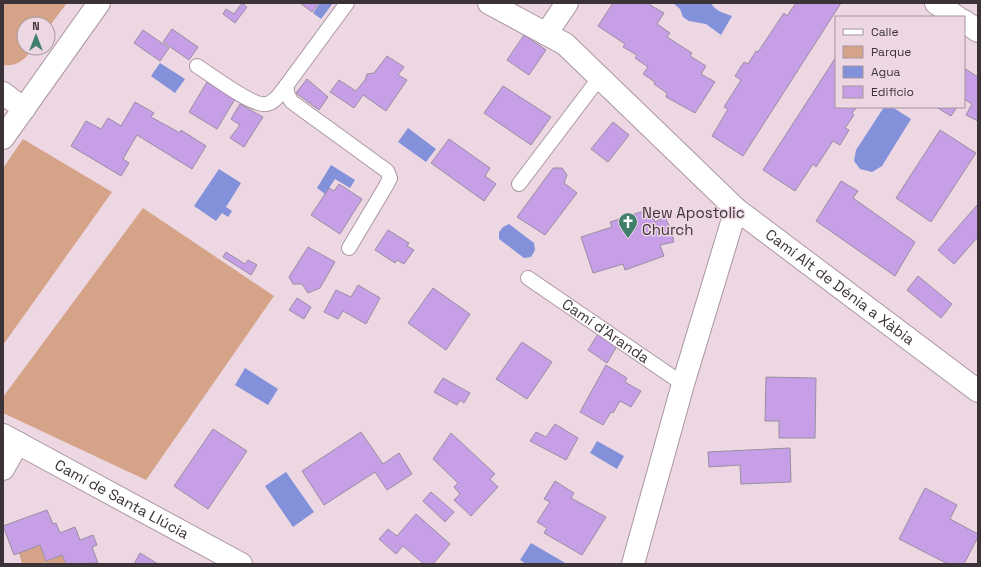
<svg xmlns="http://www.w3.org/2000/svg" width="981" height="567" font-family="'Space Grotesk',sans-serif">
<rect width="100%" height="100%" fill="#edd7e3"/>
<path fill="#d5a387" d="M3 3H67L48 28V24H24V48H33C26 59 17 67 3 65Z
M23 139 112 192 3 345V168Z
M143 208 274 296 146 480 3 413V397Z
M40 545 46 561 62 555 66 564H22L19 553Z"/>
<path fill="#8291d9" d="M320 3H333L321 19 313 13Z
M673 3H711C715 11 724 13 732 16L721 35 706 24 689 21 683 17 680 9Z
M160 63 185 79 175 93 151 76Z
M884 107H892L911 119 882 166 872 172 860 169 854 161 856 150Z
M408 128 436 149 426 162 398 142Z
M331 165 355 180 350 188 335 179 325 194 317 188Z
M219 169 241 183 226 207 232 211 228 217 222 213 216 221 194 206Z
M509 224 534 243 535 250 531 257 524 258 499 239V232L503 227Z
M245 368 278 389 268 405 235 385Z
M597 441 624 456 617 469 590 453Z
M286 472 314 512 293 527 265 486Z
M531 543 567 564H526L520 560Z"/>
<path fill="#c69fe7" stroke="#988fa1" d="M242 3 247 7 235 23 223 14 226 9 234 14Z
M300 3H319L312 12Z
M613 3H651L650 5 664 13 657 24 670 33 667 37 692 53 690 56 706 66 701 74 715 82 695 113 666 97 667 93 654 84 655 82 643 74 648 67 635 58 637 55 623 47 625 44 598 26Z
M796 3H841L743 156 712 136 728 109 724 107 741 80 735 76 744 62 748 64 756 51 758 52 784 13 787 16Z
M172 29 198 47 189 60 163 42Z
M143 30 169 48 160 61 134 43Z
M524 35 546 50 529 75 507 60Z
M387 56 404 67 398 75 407 80 386 111 363 95 354 108 330 92 339 80 356 91 365 80 367 74 374 73Z
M836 57V107H857L852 113 854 115 845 128 849 130 840 145 833 141 816 167 813 164 795 191 763 170Z
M964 68 978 77V121L966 115 972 104 964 99Z
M307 79 328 97 319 110 296 93Z
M207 82 235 99 217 129 189 112Z
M503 86 551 117 531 145 484 113Z
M135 102 154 113 151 117 180 133 181 130 206 146 192 169 137 135 123 159 129 163 121 176 71 146 86 121 101 129 108 118 121 126Z
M240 104 263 117 244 147 230 138 240 125 231 119Z
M936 107H957L951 116Z
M613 122 629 135 608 162 591 149Z
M940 130 976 153 931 222 896 198Z
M449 139 490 168 485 176 496 184 484 201 431 163Z
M553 168H562L567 175 564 183 577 193 545 235 517 217Z
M841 181 858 191 853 198 915 242 895 276 816 221Z
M339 184 362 199 340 234 311 215 329 188 334 191Z
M978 204V237L954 264 938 250Z
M650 209 655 222 665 217 671 230 674 242 660 245 664 256 625 270 623 264 593 273 581 237 612 227 610 222Z
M388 230 409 243 407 246 414 250 404 264 397 260 395 263 375 250Z
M308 247 335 262 320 288 308 293 302 284H293L289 277Z
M226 252 245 264 248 260 257 265 251 275 223 257Z
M918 276 952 304 941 318 907 290Z
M358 285 380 298 366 324 343 311 338 319 324 312 336 290 351 297Z
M433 288 470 314 446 350 408 323Z
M297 298 311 307 304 319 289 310Z
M598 334 617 346 607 363 588 350Z
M522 342 552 362 527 399 496 379Z
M606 365 627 378 625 382 641 391 631 407 620 401 613 413 611 412 603 425 580 412Z
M766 377 816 378 815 438H779V421H765Z
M443 378 470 393 464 403 460 400 457 405 434 392Z
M555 424 578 438 566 460 530 441 536 432 546 437Z
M213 429 247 451 208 509 174 486Z
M361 432 383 464 399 453 412 474 387 490 375 472 324 505 302 471Z
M451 433 495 474 490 479 498 487 471 516 454 500 460 494 454 487 458 483 433 459Z
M790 448 791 482 741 484 740 465 709 467 708 452Z
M555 481 574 493 571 498 606 517 582 555 544 533 547 528 537 522 550 502 544 499Z
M925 488 957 505 950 519 978 534V537L964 564H948L899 539Z
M431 492 454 512 445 522 423 501Z
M47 510 53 524 56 523 60 533 75 527 80 540 93 535 97 545 92 547 98 563 66 564 62 555 46 561 40 545 14 555 3 526Z
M416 514 450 544 433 564H424L403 546 396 554 379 539 388 529 397 536Z
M140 553 158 564H134Z"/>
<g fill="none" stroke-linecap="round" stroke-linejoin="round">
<defs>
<g id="service">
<path d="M347 3 286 86 288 96 292 102 387 171 390 178 386 186 349 248"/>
<path d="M197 66C210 74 253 107 266 104 275 103 280 93 286 86"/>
<path d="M519 184 600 77"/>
<path id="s1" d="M528 278 683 384"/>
</g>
<g id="minor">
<path id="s2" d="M489 3 565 44 736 209 978 391"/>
<path d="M936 3 957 17"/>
<path d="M964 21 978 31"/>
<path d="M546 34 567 3"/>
<path d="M3 93 24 109"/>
<path d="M3 138 99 3"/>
<path id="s3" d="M3 435 241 564"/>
<path d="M3 469 18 443"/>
<path d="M633 564 683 384 736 209"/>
</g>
</defs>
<use href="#service" stroke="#aa96a2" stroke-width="16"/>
<use href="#minor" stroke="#aa96a2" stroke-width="24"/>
<use href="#service" stroke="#fff" stroke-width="14"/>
<use href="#minor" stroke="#fff" stroke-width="22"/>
</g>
<defs>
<symbol id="church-pin" viewBox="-11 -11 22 30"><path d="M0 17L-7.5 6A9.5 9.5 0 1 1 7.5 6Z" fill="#407f6c" stroke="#edd7e3"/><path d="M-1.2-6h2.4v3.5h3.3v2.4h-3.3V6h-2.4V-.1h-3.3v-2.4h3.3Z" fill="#fff"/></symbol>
</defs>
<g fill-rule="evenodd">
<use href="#church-pin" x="617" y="211" width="22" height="30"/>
</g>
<g text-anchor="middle" stroke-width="3" stroke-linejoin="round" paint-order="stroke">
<g font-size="15" fill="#3c3338" stroke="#edd7e3" text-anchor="start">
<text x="642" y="218">New Apostolic<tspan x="642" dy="17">Church</tspan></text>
</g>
<g font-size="15" fill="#3c3338" stroke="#edd7e3">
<text dy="5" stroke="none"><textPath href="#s2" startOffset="454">Camí Alt de Dénia a Xàbia</textPath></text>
<text dy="5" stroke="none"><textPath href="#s1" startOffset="94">Camí d'Aranda</textPath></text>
<text dy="5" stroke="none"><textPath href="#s3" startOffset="135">Camí de Santa Llúcia</textPath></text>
</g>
</g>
<rect width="981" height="567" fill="none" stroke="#3c3338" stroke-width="8"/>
<rect x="835" y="16" width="130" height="92" fill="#edd7e3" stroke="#a6959f"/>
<rect x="843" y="29" width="20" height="6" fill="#ffffff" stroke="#a6959f"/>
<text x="871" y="36" font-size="12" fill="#3c3338">Calle</text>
<rect x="843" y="46" width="20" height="12" fill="#d5a387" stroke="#a6959f"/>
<text x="871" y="56" font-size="12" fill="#3c3338">Parque</text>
<rect x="843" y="66" width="20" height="12" fill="#8291d9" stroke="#a6959f"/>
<text x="871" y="76" font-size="12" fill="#3c3338">Agua</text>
<rect x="843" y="86" width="20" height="12" fill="#c69fe7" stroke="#a6959f"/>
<text x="871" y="96" font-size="12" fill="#3c3338">Edificio</text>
<g transform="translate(36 36)"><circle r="19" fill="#edd7e3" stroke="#a6959f"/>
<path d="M0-3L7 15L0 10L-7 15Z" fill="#407f6c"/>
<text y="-6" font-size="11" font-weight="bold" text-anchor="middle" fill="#3c3338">N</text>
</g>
</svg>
